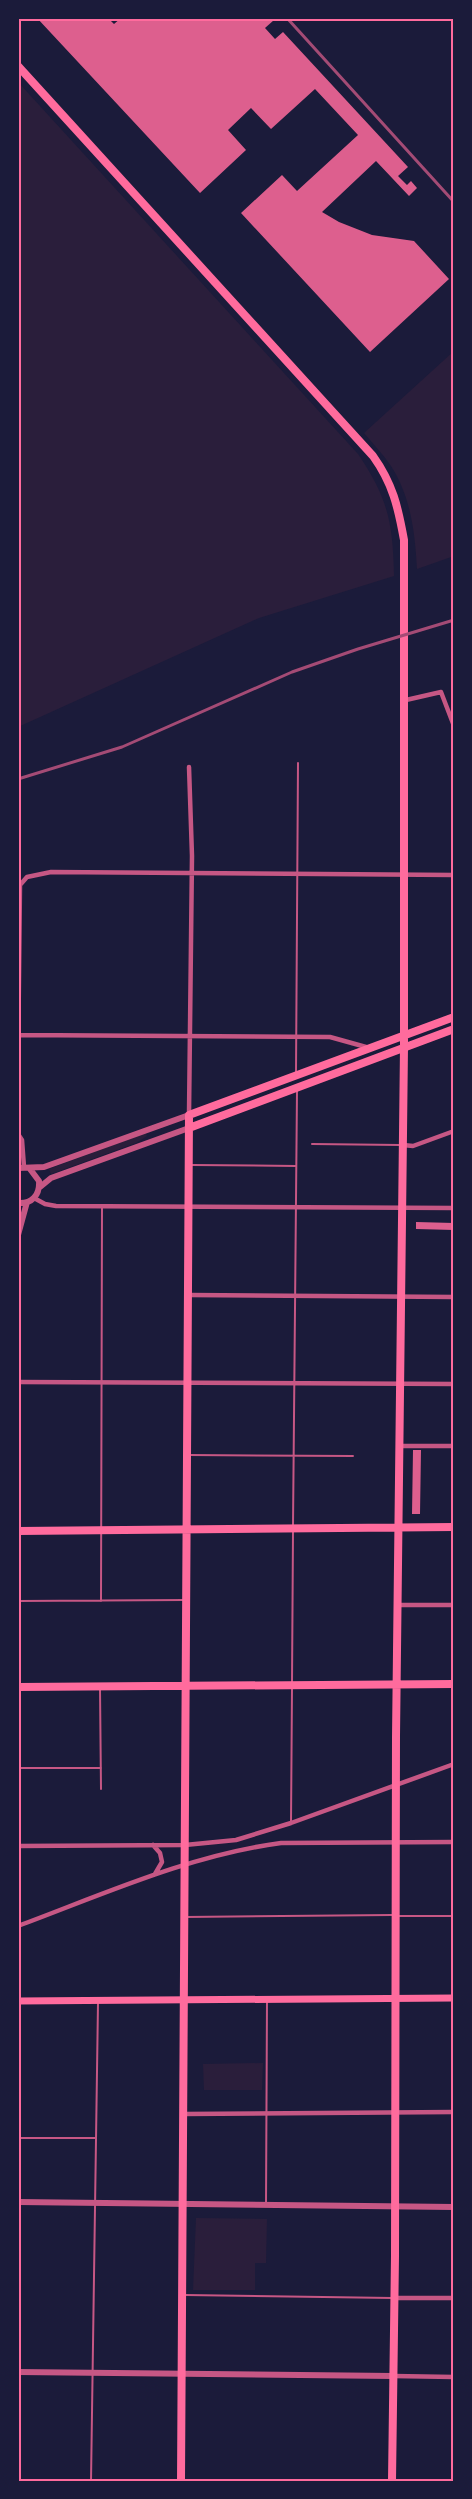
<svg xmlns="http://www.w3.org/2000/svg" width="472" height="2499" font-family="'Sofia Sans Condensed',sans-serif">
<rect width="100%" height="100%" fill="#1b1b3a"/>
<path fill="#2a1e3b" d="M18 82 358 454C388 498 393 523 394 576L259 618 18 727Z
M454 351V556L417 569C415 533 411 497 391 466 383 454 373 444 364 433Z
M145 1133 147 1136 136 1143 51 1174 49 1169Z
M263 2063 262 2090H204L203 2064Z
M196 2218 267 2219 266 2263H255V2290H193Z"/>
<path fill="#dd5f8e" d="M37 18H108L114 24 121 18H272L274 20 265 28 275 39 283 32 408 167 398 176 407 185 411 181 417 188 409 196 376 161 322 212 339 222 372 235 414 241 449 279 370 352 241 213 282 175 297 191 358 135 315 89 271 129 251 108 228 130 246 150 200 193Z
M416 1222 454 1223V1230L416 1229Z
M413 1450H421L420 1514H412Z"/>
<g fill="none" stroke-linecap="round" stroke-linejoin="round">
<path stroke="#c65784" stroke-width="2" d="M296 1072 298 763
M312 1144 400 1145
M192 1165 296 1166
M188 1455 353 1456
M293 1526 297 1091
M18 1601 184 1600
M101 1601 102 1208
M292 1682 293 1532
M100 1689 101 1789
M18 1768H101
M291 1823 292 1688
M398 1916H454
M185 1917 392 1915
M18 2138H96
M266 2204 267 2000
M185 2295 392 2298
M91 2481 98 2003"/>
<path stroke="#c65784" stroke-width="4.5" d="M406 700 441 692 454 726
M18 1035 330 1037 366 1047
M18 1068 20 885 27 877 51 872 454 875
M189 1115 192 856 189 767
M18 1134 22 1140 24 1167
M403 1145 413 1146 454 1131
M34 1198 45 1204 56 1206 454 1208
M189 1295 454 1297
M18 1382 454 1384
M400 1446H454
M399 1605H454
M153 1845 160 1853 162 1862 155 1874
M18 1846 185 1845 236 1840 291 1823 454 1764
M18 1926C104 1894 190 1855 281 1843L454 1842
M184 2114 454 2112
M395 2298H454
M393 2376 454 2377"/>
<path stroke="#c65784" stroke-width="6" d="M18 1168 44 1167 189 1115
M40 1187 51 1178 189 1128
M18 1203C32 1204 40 1195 39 1181L30 1169
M18 1235 27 1202
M18 2202 454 2207
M18 2372 393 2376"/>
<path stroke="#ff6b9d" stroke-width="7" d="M18 2001 454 1998"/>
<path stroke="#ff6b9d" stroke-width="8" d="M18 66 373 456C393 484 398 507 404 540V1047L396 1737 395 2256 392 2481
M189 1128 454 1029
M18 1531 454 1527
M18 1687 454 1684
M181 2481 189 1115 454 1017"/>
<path stroke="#a44b75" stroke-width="3" d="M287 18 454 202
M18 779 122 747 292 672 358 649 454 620"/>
</g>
<rect width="472" height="2499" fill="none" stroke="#1b1b3a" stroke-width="39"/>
<rect x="20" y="20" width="432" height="2460" fill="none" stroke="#ff6b9d" stroke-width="2"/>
</svg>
